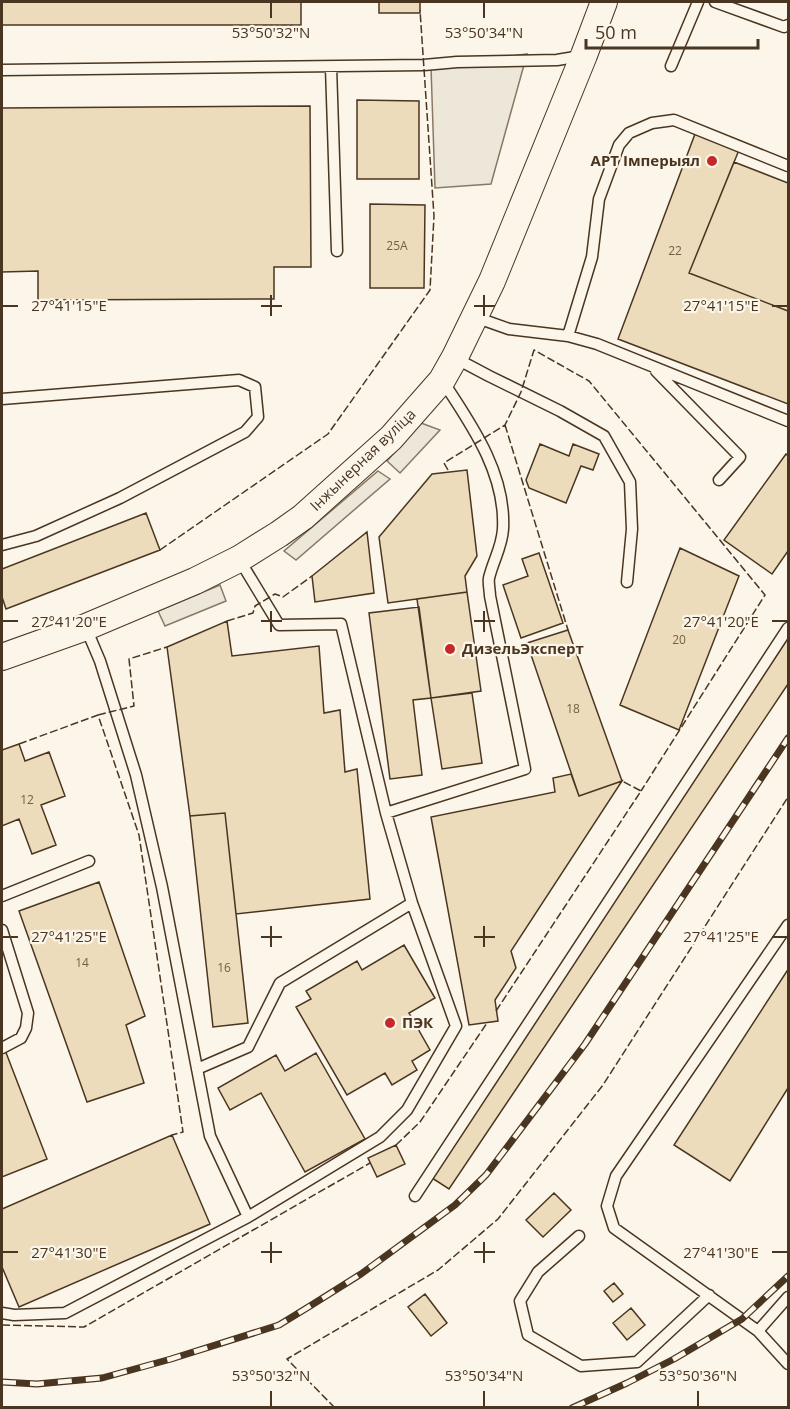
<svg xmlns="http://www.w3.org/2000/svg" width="790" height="1409" font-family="'Open Sans',sans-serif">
<rect width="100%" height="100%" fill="#fbf6e9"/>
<path fill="#ede7d9" stroke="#887966" stroke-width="1.5" d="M527 54 491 184 435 188 431 67Z
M421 423 440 430 400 473 387 461Z
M378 471 390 479 296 560 284 551Z
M220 585 226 601 165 626 158 611Z"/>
<path fill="#ecdcbc" stroke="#4a3520" stroke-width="1.5" d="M2 2H301V25H2Z
M379 2H420V13H379Z
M357 100 419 101V179H357Z
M310 106 311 267H274V299L38 300V271L2 272V108Z
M695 134 739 150 689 273 788 311V404L618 339Z
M734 162 788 183V311L689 273Z
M370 204 425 205 424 288H370Z
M540 444 569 456 573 444 599 454 593 470 581 466 566 503 529 488 526 480Z
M786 454 788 456V551L772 574 724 540Z
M467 470 477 556 465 576 467 592 388 603 379 537 432 474Z
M146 513 160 550 6 609 2 597V569Z
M367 532 374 593 315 602 312 576Z
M680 548 739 576 679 730 620 705Z
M539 553 563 623 521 638 503 585 528 576 522 559Z
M467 592 481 691 431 698 417 599Z
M419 607 431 698 413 700 422 775 390 779 369 613Z
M227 621 232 656 319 646 324 713 340 710 345 772 357 769 370 899 236 914 225 813 190 816 167 647Z
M568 630 622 781 579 796 527 643Z
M788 638V684L449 1189 432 1178Z
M472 693 482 763 442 769 431 698Z
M19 744 25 761 49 752 65 796 41 805 56 845 32 854 19 819 2 826V750Z
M571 774 579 796 622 781 511 951 516 968 495 1000 498 1021 469 1025 431 817 555 792 553 778Z
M225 813 248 1023 213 1027 190 816Z
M99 882 145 1016 126 1025 144 1083 87 1102 19 911Z
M404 945 435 998 409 1013 430 1050 412 1061 417 1070 392 1085 385 1073 347 1095 296 1007 311 999 306 991 357 961 362 970Z
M787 971 788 972V1088L730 1181 674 1145Z
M5 1050 47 1159 2 1177V1051Z
M316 1053 365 1139 305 1172 261 1093 230 1110 218 1088 276 1055 285 1071Z
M172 1135 210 1224 19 1307 2 1267V1209Z
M396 1145 405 1164 377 1177 368 1158Z
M554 1193 571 1210 543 1237 526 1220Z
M614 1283 623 1294 613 1302 604 1291Z
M425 1294 447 1323 431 1336 408 1307Z
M631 1308 645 1325 627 1340 613 1323Z"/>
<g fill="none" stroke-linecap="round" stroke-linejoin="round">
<defs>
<path id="service" d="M715 2 784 27 788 25
M671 66 698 2
M331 67 337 251
M2 70 424 65 457 62 557 60 581 56
M475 317 509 329 568 336 597 344 788 421
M568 336 592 257 599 199 619 145 629 133 652 123 674 120 788 166
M455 358 489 376 560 411 604 436 630 482 632 529 627 582
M656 371 740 457 719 480
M2 399 239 380 255 387 258 417 245 432 120 498 36 536 2 545
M239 559 279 625 341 624 386 813
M2 896 89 861
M788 925 616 1176 607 1206 614 1228 758 1331 788 1364
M2 930 28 1013 26 1028 21 1038 2 1048
M197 1069 248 1047 280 983 412 903
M415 1196 788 628
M248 1217 380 1137 407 1110 456 1026 412 903 386 813 525 769 490 596C490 591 488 583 489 578 493 561 502 547 503 529 506 473 471 424 442 380
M579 1236 538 1272 520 1301 528 1335 581 1366 637 1362 709 1295
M2 1313 14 1315 65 1313 248 1217 210 1136 162 887 136 775 100 661 86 628
M758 1331 788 1297"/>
<path id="tertiary" d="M2 657 86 627 195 581 239 559 279 534 303 517 391 438 442 380 455 357 492 281 584 55 604 2"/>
</defs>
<use href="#service" stroke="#4a3520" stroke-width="13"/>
<use href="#tertiary" stroke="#4a3520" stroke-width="28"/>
<use href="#service" stroke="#fbf6e9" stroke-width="10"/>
<use href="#tertiary" stroke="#fbf6e9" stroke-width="26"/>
<defs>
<path id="rail" d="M2 1382 37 1384 102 1378 171 1359 279 1325 310 1306 361 1274 455 1205 486 1175 585 1044 788 738
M572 1408 627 1383 674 1359 742 1319 788 1276"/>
</defs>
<use href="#rail" stroke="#4a3520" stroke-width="7"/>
<use href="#rail" stroke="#fbf6e9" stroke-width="4.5" stroke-dasharray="14" stroke-linecap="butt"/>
<path stroke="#4a3520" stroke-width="1.5" stroke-dasharray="8 3" stroke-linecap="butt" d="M505 425 568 630
M448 470 444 463 505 425 521 392 534 350 589 381 765 595 641 791
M160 550 328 434 430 290 434 216 420 10
M227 621 253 613 255 606 275 594 283 597 312 576
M98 715 134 706 129 659 167 647
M19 744 98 715 139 835 183 1132 172 1135
M496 1011 641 791 622 781
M396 1145 420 1122 487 1023
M2 1325 84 1327 370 1163
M335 1408 287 1359 438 1270 498 1219 603 1085 788 797"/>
</g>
<path fill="none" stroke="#4a3520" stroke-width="2" d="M271 3V18M484 3V18M271 295V316M484 295V316M3 306H18M261 306H282M474 306H495M772 306H787M271 611V632M484 611V632M3 621H18M261 621H282M474 621H495M772 621H787M271 926V947M484 926V947M3 937H18M261 937H282M474 937H495M772 937H787M271 1242V1263M484 1242V1263M3 1252H18M261 1252H282M474 1252H495M772 1252H787M271 1391V1406M484 1391V1406M698 1391V1406"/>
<g fill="#c62828" stroke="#fbf6e9" stroke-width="2">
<circle cx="712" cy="161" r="6"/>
<circle cx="450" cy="649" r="6"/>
<circle cx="390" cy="1023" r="6"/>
</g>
<g text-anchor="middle" stroke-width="4.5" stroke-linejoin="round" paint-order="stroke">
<g font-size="12" fill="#725f47">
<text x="397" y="250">25А</text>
<text x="675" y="255">22</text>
<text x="679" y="644">20</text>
<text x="573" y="713">18</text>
<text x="27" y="804">12</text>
<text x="82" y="967">14</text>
<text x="224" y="972">16</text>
</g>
<g font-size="15" font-weight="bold" fill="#4a3520" stroke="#fbf6e9" text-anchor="start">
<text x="700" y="166" text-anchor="end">АРТ Імперыял</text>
<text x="462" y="654">ДизельЭксперт</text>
<text x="402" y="1028">ПЭК</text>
</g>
<g font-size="15" fill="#4a3520" stroke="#fbf6e9">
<text transform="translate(363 460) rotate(-44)" y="5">Інжынерная вуліца</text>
</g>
</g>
<g font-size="15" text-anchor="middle" fill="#4a3520" stroke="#fbf6e9" stroke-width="4.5" stroke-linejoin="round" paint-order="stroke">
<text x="271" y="38">53°50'32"N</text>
<text x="484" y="38">53°50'34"N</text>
<text x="721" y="311">27°41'15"E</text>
<text x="69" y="311">27°41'15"E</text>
<text x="69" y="627">27°41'20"E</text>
<text x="721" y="627">27°41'20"E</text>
<text x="69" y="942">27°41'25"E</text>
<text x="721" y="942">27°41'25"E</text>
<text x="69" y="1258">27°41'30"E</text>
<text x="721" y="1258">27°41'30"E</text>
<text x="271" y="1381">53°50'32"N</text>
<text x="484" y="1381">53°50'34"N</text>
<text x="698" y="1381">53°50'36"N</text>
</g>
<rect width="790" height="1409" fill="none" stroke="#4a3520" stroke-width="6"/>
<path d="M586 39v9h172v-9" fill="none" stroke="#4a3520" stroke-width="3"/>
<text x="595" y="39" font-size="18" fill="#4a3520" stroke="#fbf6e9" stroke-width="4.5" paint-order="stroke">50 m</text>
</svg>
